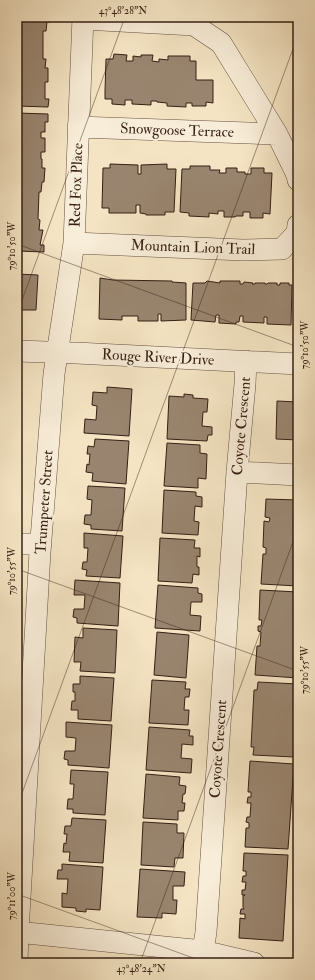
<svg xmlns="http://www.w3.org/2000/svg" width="315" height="980" font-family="'IM FELL Double Pica',serif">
<rect width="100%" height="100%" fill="#f4e4c3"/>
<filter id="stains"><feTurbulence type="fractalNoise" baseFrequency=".005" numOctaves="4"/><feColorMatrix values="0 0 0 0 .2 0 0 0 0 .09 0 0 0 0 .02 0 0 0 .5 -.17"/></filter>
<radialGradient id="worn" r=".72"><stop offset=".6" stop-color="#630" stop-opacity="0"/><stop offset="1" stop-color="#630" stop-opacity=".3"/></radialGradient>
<path fill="#99856f" stroke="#361f14" d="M17 17H50V22H47L46 31H43V59H46L45 68H48V82H45V99H49L48 107 17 106Z
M114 54 127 55 126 61H133V56L141 57V55H153L152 61 159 62V59L168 60V56H190V61H196V80H213V103L206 102V106H192V103H186V107L167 106V103L157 102V101H151V105L132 104V100H125V105L112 104V99H105V91L106 59H113Z
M17 113 48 114V122H45V132H41V138H45V152H41V159H42V168H45L44 182H42L41 192H39L38 219 40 220 39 230H43L40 245H44V252L17 251Z
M110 164 138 165V174H141V165L167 164V169H176L174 212H165V215H146V214L140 213V205H136V213H109V208H102L103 168H110Z
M190 166H210V170H220L219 173H226V168H237V172H245V174H251V168H264V173H272L270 214 263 213V218H250V212H243V216H236L235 217H224V211H218V214L209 213V217L189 216V213L180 212 182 169H190Z
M17 274 38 275 36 310H19V306H17Z
M100 278 113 280 172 281V282L186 283V320L161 321V314H158V321H138V316H122V320L99 319Z
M207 281 220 283V281H240V284H243L244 282 253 283 252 284H255V283H265V284H267L268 283H277V285H280V283H289V285H292L291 325 267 324V317H264V323L243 322V316H240L239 322H236V324L219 323V315H216L215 322 191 320 193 283H205Z
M107 387 132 389 129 436 84 433 85 419 96 420 97 406 92 405 93 392 107 393Z
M184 394 193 395V398L208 399 207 412H203L202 426 212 427V435H208L207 441 167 439 169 396 184 397Z
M277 401 298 402V440L276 439Z
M95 439 129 441 126 484 92 481 93 473 86 472 87 464 89 465 90 454H87L88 446 94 447Z
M167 443 200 445V453L207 454 206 479 198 478V488L164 486Z
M88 486 125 488 122 531 91 529V525L84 524 85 515H91L92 500 87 499Z
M164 490 196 492V496L202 497V507L195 506 194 521 199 522 198 535 162 533Z
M266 499 298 500V586L261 584 263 554H266V548L263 547 264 521 269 522 270 518 265 517Z
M84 533 123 536 120 578 86 576 87 570 82 569 83 562H87L88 548H84Z
M160 538 195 540 194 548H200V557L197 556V567H199V575L193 574 192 583 158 581Z
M75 580 120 583 118 626 77 623V618L73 617 74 609H84L85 595H74Z
M158 585 198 588V593L202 594V602H191L190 615 201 616 200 631 155 628Z
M260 590 298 592V678L255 675 257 646H260L261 632 258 631V626H261L262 620H259Z
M83 628 117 630 115 673 80 671 81 662H74L75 637 83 638Z
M157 632 189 635 186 678 154 675Z
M80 676 114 678 111 721 78 719V710H71L72 701H75V692H73V684H80Z
M152 680 186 682 185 689H190L189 697H185L184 710H189L188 725 149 723Z
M258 682 298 684 294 757 253 755 254 747H251L254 690H257Z
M66 722 112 725 109 768 68 765V760L64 759 65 751H75L76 738 66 737Z
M149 727 190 730 189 736H193V745L182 744 181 758 192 759 191 773 146 770Z
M250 761 294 764 288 849 245 847 246 828H249V823L246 822 247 817H250L251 803H247L248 797H251V792H248Z
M71 770 108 772 105 815 73 813V809H67L68 799H73L74 784H70Z
M146 774 180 777 179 785 186 786 185 794H183L182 803H185L184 811H178V820L143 818Z
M72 818 106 820 103 863 69 861 70 852H63L64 843 66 844 67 834H64L65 826H71Z
M143 822 177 824V833H184L183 858H175L174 867 141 865Z
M244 853 288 855 283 941 239 938 240 918 245 919V914H240L241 909H244L243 907V896L245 895H242V890H245L246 882H242L243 876H246V871H243Z
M62 864 103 867 100 910 86 909V912L76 911V908L62 907V893L67 894 68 879H57L58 870H62Z
M140 869 185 872 184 886H173V900H177L176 914 162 913V918L137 917Z"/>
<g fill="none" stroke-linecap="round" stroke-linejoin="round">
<defs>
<path id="minor" d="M83 19 194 25 221 43 277 134 297 175 298 180
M78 127 277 134
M74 243 243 250 282 249 297 233 298 225
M17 351 76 353 298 364
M237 472 298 475
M17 544H41
M17 932 203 951 206 932 237 472 245 384 246 361
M203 951 254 963
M17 963 18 932 40 552 54 374 74 243 83 17"/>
</defs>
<use href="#minor" stroke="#665040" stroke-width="22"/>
<use href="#minor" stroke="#f8edd8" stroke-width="21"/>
</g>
<path fill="none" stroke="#361f14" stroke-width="1" stroke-opacity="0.45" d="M284 17 298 22M17 244 298 347M17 314 125 17M17 569 298 671M17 807 298 35M17 894 207 963M140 963 298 528"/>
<g text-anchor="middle" stroke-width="4" stroke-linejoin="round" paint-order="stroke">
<g font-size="15" fill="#361f14" stroke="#f8edd8">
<text transform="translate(177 130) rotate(2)" y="5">Snowgoose Terrace</text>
<text transform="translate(76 185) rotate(-88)" y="5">Red Fox Place</text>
<text transform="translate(193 247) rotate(2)" y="5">Mountain Lion Trail</text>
<text transform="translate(158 357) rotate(3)" y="5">Rouge River Drive</text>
<text transform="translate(241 426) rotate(-85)" y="5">Coyote Crescent</text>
<text transform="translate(44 502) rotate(-86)" y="5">Trumpeter Street</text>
<text transform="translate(218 749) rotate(-86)" y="5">Coyote Crescent</text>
</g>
</g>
<rect width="315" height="980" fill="none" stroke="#f4e4c3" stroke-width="44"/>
<rect x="22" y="22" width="271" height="936" fill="none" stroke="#361f14" stroke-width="1.5"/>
<g font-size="10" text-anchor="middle" fill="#361f14">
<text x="123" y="14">43°48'28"N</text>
<text transform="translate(11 246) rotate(-90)" y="4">79°10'50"W</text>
<text transform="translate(304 345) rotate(-90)" y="4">79°10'50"W</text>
<text transform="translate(11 571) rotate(-90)" y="4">79°10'55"W</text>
<text transform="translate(304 670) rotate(-90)" y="4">79°10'55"W</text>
<text transform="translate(11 896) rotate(-90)" y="4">79°11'00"W</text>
<text x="141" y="972">43°48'24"N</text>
</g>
<rect width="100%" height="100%" filter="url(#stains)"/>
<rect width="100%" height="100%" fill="url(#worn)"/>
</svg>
